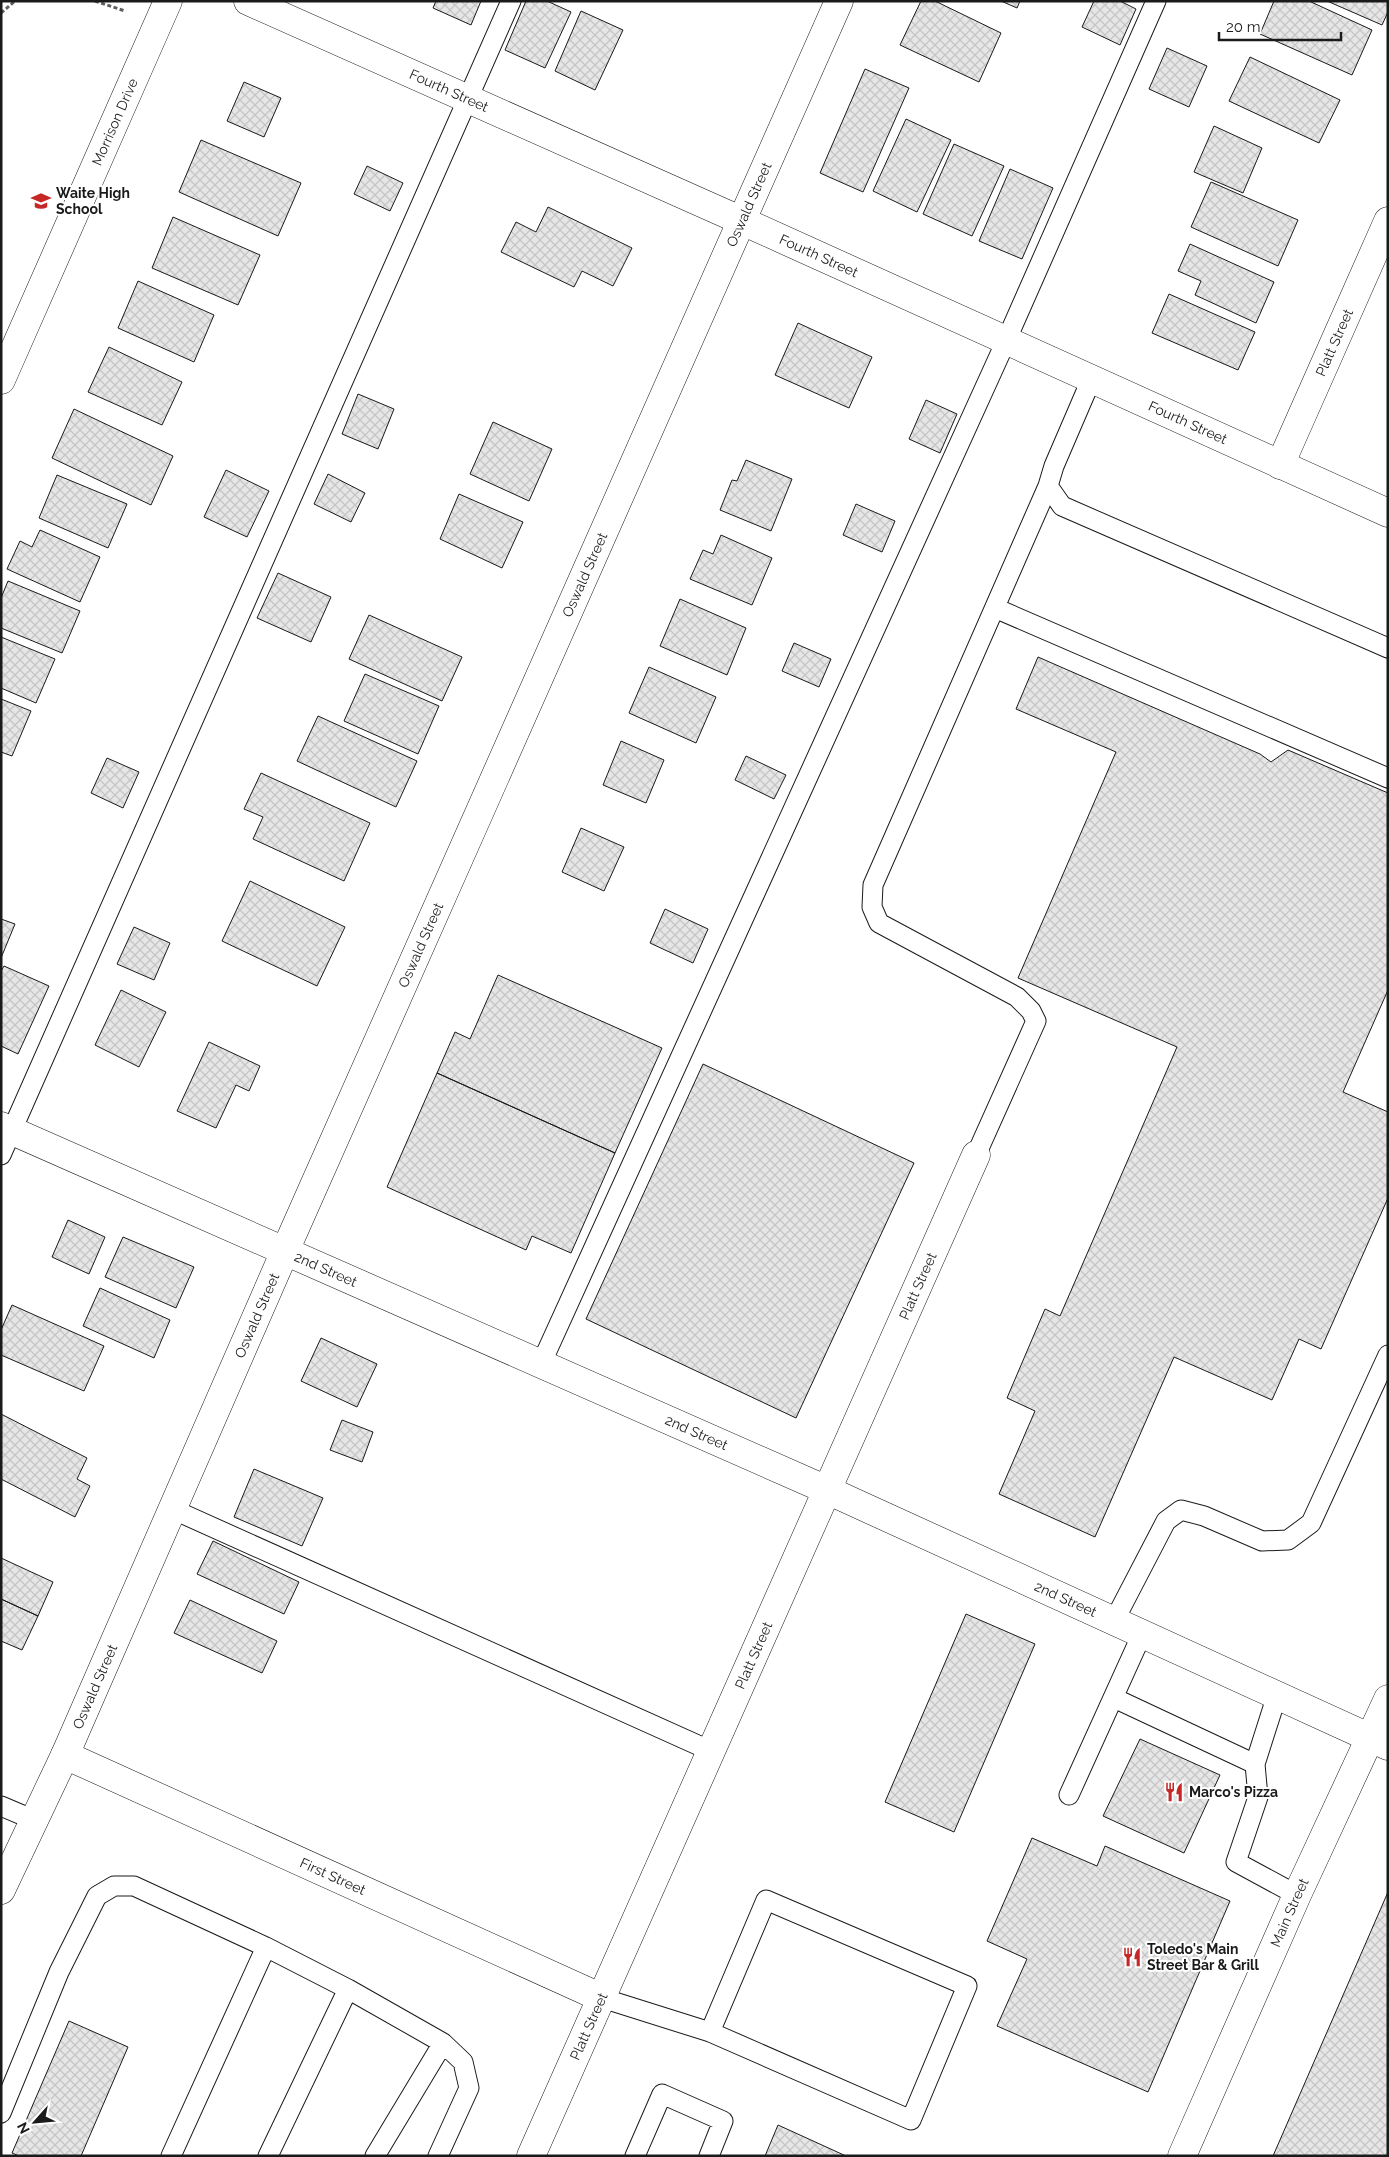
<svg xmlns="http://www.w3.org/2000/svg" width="1389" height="2157" font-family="Raleway,sans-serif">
<defs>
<pattern id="building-cross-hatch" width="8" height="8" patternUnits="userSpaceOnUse" patternTransform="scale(1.25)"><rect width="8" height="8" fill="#e6e6e6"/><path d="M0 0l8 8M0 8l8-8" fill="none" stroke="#c5c5c5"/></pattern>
</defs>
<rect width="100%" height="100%" fill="#fff"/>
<path fill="url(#building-cross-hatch)" stroke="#1a1a1a" d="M436 1H481L471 25 433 8Z
M526 1H547L571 12 545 68 505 50Z
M921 1H935L1001 33 979 82 900 45Z
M1001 1H1020L1017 8Z
M1094 1H1120L1136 9 1120 45 1082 27Z
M1274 1H1309L1372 30 1352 75 1260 34Z
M1327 1H1388V12L1382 25Z
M581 11 623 30 595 90 555 71Z
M1167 48 1207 66 1189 107 1149 89Z
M1250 57 1340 100 1319 143 1229 101Z
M865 69 909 88 863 192 820 173Z
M244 82 281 98 264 137 227 121Z
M906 119 951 140 917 212 873 191Z
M1214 126 1262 148 1243 193 1194 172Z
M201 140 301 183 278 236 179 192Z
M954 144 1004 166 972 236 923 214Z
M367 166 403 183 390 211 354 194Z
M1010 169 1053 188 1022 259 979 241Z
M1211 182 1298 220 1278 266 1191 227Z
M548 207 632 248 613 286 582 271 574 287 501 252 516 222 536 232Z
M173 217 260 255 238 305 152 268Z
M1190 244 1274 282 1256 323 1195 295 1201 281 1178 271Z
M138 281 214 315 194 362 118 328Z
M1169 294 1255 332 1238 370 1152 333Z
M798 323 872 357 849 408 775 375Z
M109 347 182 382 162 425 88 392Z
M358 394 394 409 378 449 342 434Z
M926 400 957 414 940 453 909 439Z
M74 409 173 456 151 505 52 458Z
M493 422 552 449 529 501 470 474Z
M746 460 792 479 771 531 720 510 732 480 737 481Z
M226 470 269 491 247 537 204 517Z
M328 474 365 493 351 522 314 504Z
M57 475 127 504 108 548 39 518Z
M459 494 523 522 502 568 440 539Z
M856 504 895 521 882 552 843 535Z
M40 530 100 557 80 602 7 569 20 541 32 547Z
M721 535 772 558 752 605 690 579 703 550 713 554Z
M278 573 331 597 311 642 257 618Z
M8 581 80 611 62 653 1 628V598Z
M680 599 746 628 727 675 660 646Z
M369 615 462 657 442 701 349 659Z
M1 637 55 659 36 703 1 688Z
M794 643 831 659 819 687 782 671Z
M1038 657 1260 754 1271 762 1288 750 1388 793V990L1343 1092 1388 1112V1198L1321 1349 1299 1339 1272 1400 1174 1357 1095 1537 999 1494 1035 1411 1007 1398 1045 1309 1060 1316 1177 1047 1018 978 1116 752 1016 709Z
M649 667 716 697 696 743 629 713Z
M365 674 439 706 418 754 344 721Z
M1 699 31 711 12 756 1 752Z
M318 716 417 761 396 807 297 761Z
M621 741 664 760 646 803 603 785Z
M746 756 786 775 774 799 735 780Z
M107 758 139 772 123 808 91 793Z
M261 773 370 823 344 881 253 839 263 817 244 809Z
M581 828 624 847 604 891 562 872Z
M250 881 345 927 317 986 222 941Z
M665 909 708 929 693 963 650 943Z
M1 919 15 924 1 958Z
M134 927 170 943 154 980 117 964Z
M4 966 49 986 18 1054 1 1046V971Z
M498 975 662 1048 615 1153 437 1073 455 1032 470 1039Z
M121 990 166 1012 139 1067 95 1045Z
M209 1042 260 1066 249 1091 236 1085 216 1128 177 1111Z
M703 1064 914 1163 796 1418 586 1319Z
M437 1073 615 1153 571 1253 532 1236 526 1250 387 1187Z
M68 1220 105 1237 89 1274 52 1257Z
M123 1237 194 1267 176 1308 105 1277Z
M100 1288 170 1320 154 1358 83 1326Z
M12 1305 104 1346 84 1391 1 1355V1330Z
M321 1338 377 1364 357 1407 301 1381Z
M1 1414 87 1458 77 1479 90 1486 75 1517 1 1479Z
M342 1420 373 1432 362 1462 330 1450Z
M254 1469 323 1498 302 1546 234 1517Z
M213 1541 299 1582 284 1614 197 1574Z
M1 1558 53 1582 38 1616 1 1599Z
M1 1599 38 1616 22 1650 1 1641Z
M190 1600 277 1641 262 1673 174 1633Z
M966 1614 1035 1644 954 1832 885 1802Z
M1140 1739 1220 1775 1184 1853 1103 1816Z
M1032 1838 1097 1866 1105 1846 1230 1901 1148 2092 997 2026 1027 1959 987 1941Z
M1388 1892V2156H1273Z
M69 2021 128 2047 81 2156H19L12 2153Z
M778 2125 846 2156H765Z"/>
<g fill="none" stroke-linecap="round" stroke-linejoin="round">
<defs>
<path id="lane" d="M1091 380 1054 466 1048 486 1062 506 1388 648
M995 608 1388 778
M1 1155 511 1
M976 1155 1036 1021 1031 1011 1017 997 879 923 872 907 873 885 1048 486
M541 1364 1006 341 1156 1
M172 1509 711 1751
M1114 1621 1166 1521 1181 1510 1204 1516 1262 1541 1288 1540 1311 1523 1388 1355
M1114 1698 1255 1764 1277 1695
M1255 1764 1258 1797 1236 1862 1297 1895
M1069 1795 1142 1634
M1 1806 34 1820
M602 1998 710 2032 911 2120 967 1986 766 1900 710 2032
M1 2113 59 1972 97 1896 114 1886H134L266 1947 348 1989 443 2043 463 2062 469 2088 438 2156
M171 2156 266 1947
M268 2156 348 1989
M375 2156 443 2043
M635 2156 662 2094 723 2121 709 2156"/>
<g id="street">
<path id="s1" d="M248 1 740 220 1388 513"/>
<path id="s2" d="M1280 465 1388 221"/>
<path id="s3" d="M1 1126 827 1490 1388 1746"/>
<path id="s4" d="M65 1755 602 1998"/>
<path id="s5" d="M1 1890 65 1755 285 1251 839 1"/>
<path id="s6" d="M531 2156 976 1155"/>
</g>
<g id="secondary">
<path id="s7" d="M1 380 168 1"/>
<path id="s8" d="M1182 2156 1297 1895 1388 1699"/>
</g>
</defs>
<use href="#lane" stroke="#1a1a1a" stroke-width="21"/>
<use href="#street" stroke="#1a1a1a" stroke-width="29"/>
<use href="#secondary" stroke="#1a1a1a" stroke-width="29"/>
<path stroke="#5f5f5f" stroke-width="3" stroke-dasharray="4 2.5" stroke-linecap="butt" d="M95 1 125 11
M1 13 15 1"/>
<use href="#lane" stroke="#fff" stroke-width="19"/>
<use href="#street" stroke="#fff" stroke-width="28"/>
<use href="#secondary" stroke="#fff" stroke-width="28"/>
</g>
<defs>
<symbol id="school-bare" viewBox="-9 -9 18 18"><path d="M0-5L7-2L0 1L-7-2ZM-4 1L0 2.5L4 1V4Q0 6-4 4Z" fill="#c62828" stroke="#fff" stroke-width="2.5" paint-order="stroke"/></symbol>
<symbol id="restaurant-bare" viewBox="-9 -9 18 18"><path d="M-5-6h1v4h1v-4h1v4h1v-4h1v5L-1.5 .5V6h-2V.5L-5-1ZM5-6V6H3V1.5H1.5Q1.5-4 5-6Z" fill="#c62828" stroke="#fff" stroke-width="2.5" paint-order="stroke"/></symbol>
</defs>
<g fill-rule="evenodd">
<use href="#school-bare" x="27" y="187" width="28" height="28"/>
<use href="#restaurant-bare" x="1160" y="1778" width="28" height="28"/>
<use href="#restaurant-bare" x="1118" y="1943" width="28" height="28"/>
</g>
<g text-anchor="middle" stroke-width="4" stroke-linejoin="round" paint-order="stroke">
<g font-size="14" fill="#1a1a1a" stroke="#fff">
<text dy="5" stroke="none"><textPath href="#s1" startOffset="220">Fourth Street</textPath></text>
<text dy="5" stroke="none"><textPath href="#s7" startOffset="282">Morrison Drive</textPath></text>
<text dy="5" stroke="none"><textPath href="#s5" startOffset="1844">Oswald Street</textPath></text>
<text dy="5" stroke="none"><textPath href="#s1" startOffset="625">Fourth Street</textPath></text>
<text dy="5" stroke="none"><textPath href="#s2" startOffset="134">Platt Street</textPath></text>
<text dy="5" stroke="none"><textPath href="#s1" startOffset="1030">Fourth Street</textPath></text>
<text dy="5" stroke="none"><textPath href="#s5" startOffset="1439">Oswald Street</textPath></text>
<text dy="5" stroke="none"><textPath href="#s5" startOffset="1034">Oswald Street</textPath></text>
<text dy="5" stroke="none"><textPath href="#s3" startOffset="355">2nd Street</textPath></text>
<text dy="5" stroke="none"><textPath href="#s6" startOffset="952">Platt Street</textPath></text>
<text dy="5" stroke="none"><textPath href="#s5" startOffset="629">Oswald Street</textPath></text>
<text dy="5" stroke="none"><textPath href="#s3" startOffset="760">2nd Street</textPath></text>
<text dy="5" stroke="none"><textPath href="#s3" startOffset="1165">2nd Street</textPath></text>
<text dy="5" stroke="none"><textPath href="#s6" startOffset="548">Platt Street</textPath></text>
<text dy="5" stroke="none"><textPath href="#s5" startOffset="224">Oswald Street</textPath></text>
<text dy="5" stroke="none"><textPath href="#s4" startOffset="294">First Street</textPath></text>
<text dy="5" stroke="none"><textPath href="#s8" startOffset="266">Main Street</textPath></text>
<text dy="5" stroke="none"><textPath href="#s6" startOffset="142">Platt Street</textPath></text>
</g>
<g font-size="14" font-weight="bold" fill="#1a1a1a" stroke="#fff" text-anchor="start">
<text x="56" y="198">Waite High<tspan x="56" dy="16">School</tspan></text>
<text x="1189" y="1797">Marco's Pizza</text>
<text x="1147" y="1954">Toledo's Main<tspan x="1147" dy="16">Street Bar &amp; Grill</tspan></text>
</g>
</g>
<rect width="1389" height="2157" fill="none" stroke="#1a1a1a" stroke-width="5"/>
<g transform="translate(35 2122) rotate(243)" stroke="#ffffff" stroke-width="4" paint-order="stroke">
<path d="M0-4L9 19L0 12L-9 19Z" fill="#1a1a1a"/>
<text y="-8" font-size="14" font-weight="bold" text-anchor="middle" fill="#1a1a1a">N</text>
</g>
<path d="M1219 32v8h122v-8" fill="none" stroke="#1a1a1a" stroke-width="2.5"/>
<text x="1226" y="32" font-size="15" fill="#1a1a1a" stroke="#ffffff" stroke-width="4" paint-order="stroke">20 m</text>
</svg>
